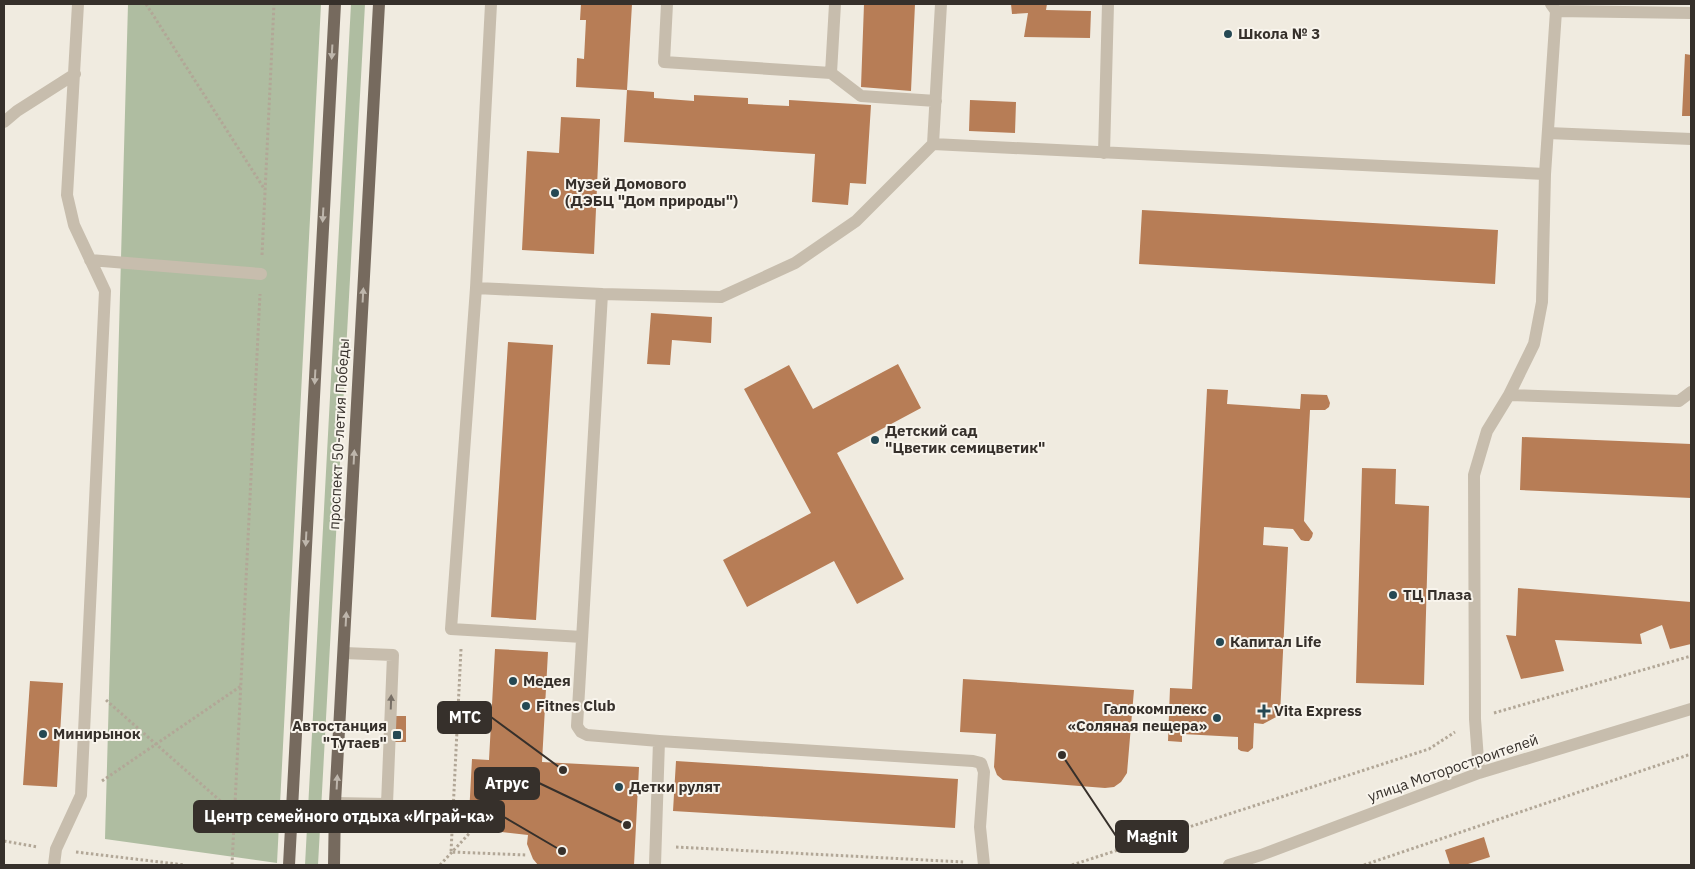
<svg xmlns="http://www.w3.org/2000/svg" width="1695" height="869" font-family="'IBM Plex Sans',sans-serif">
<rect width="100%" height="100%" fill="#f0ebe0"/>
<path fill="#afbda1" d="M128 4H321L277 863 105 839Z
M351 4H365L318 865H305Z"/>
<path fill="#b77d56" d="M581 4H632L627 90 576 87 577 58 584 59 586 20H580Z
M864 4H915L911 91 861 87Z
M1011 4H1047L1046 10 1091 11 1090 38 1024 37 1028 13 1012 14Z
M1685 54 1691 55V116H1682Z
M627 90 654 92V98L694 101V95L748 98V104L789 106V100L871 105 866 184 850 183 848 205 812 202 815 154 624 142Z
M970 100 1016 102 1015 133 969 131Z
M561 117 600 119 594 254 522 250 527 151 559 153Z
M1142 210 1498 230 1495 284 1139 264Z
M651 313 712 317 711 343 672 340 670 365 647 364Z
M508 342 553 345 536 620 491 617Z
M898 364 921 408 837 453 904 579 857 604 834 561 747 607 723 560 811 513 744 389 789 365 813 409Z
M1207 389 1228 390 1227 404 1300 409 1301 394 1327 395 1330 403 1329 407 1325 410H1310L1304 521 1313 533 1312 537 1309 541H1305L1301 540 1293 529 1264 527 1263 545 1288 547 1280 715 1263 724 1254 723 1253 748 1248 752 1241 751 1238 749V737L1182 734V742L1168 741 1170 688 1192 689Z
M1522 437 1691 444V498L1520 490Z
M1362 468 1396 469 1395 504 1429 506 1424 685 1356 683Z
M1518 588 1691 602V644L1670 649 1662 625 1640 634 1642 644 1555 640 1564 671 1521 679 1506 635 1516 636Z
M495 649 548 652 542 762 639 767 634 865H538L533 859 527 844 528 835 484 830 469 815 472 759 489 760Z
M963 679 1134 690 1127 773 1121 782 1114 787 1105 788 1003 780 997 775 994 767 996 734 960 732Z
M30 681 63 683 57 787 23 785Z
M396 716H406V742H395Z
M676 761 958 779 955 828 673 811Z
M1484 837 1490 857 1465 865H1450L1445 850Z"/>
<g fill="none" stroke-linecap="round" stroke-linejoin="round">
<path stroke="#b2a797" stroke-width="3" stroke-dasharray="2.5 2.5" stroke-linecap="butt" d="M146 4 265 190
M262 255 274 4
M461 649 451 852 527 855
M106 700 234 813
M1494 713 1691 656
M102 781 241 686
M4 841 38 847
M676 847 964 862
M76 852 185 865
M232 865 260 294
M440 865 478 824
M1072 865 1429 749 1455 732
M1364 865 1691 754"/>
<path stroke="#c7bdad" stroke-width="12" d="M491 4 476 288 451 629 582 637
M667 4 664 62 831 73 835 4
M1556 11 1691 13
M831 73 861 96 936 101
M4 122 17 111 75 74
M1548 133 1691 139
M933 144 1545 174
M1104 153 1108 4
M90 260 261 274
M476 288 602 294 721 297 795 263 856 221 933 144 941 4
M602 294 577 726 581 732 587 735 659 741 973 761 981 763 984 772 980 827 984 865
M1509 395 1679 401 1691 392
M1479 773 1475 719 1474 475 1487 431 1509 395 1534 344 1542 302 1545 174 1556 11 1551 4
M335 803 387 804 393 655 344 653
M54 865 56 849 81 795 105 291 74 225 67 195 78 4
M655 865 659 741
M1229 865 1261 855 1479 773 1691 709"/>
<path stroke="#766a5e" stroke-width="12" d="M289 865 335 4
M334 865 335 803 379 4"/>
</g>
<defs><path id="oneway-solid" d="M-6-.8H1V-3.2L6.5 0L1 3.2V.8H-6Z" transform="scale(1.25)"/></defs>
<g fill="#beb6ac">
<use href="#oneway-solid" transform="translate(332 52) rotate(93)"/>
<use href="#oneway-solid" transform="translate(323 215) rotate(93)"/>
<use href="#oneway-solid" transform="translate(363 295) rotate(-87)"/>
<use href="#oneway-solid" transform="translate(315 377) rotate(93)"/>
<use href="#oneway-solid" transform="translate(354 457) rotate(-87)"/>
<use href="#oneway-solid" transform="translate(306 539) rotate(93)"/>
<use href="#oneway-solid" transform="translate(346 619) rotate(-87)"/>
<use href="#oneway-solid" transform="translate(337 782) rotate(-87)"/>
</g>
<use fill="#776f66" href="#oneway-solid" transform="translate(391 702) rotate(-88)"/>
<g fill="#254853" stroke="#f8f4ec" stroke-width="2">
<circle cx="1228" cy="34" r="5"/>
<circle cx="555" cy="193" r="5"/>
<circle cx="875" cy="440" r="5"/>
<circle cx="1393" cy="595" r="5"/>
<circle cx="1220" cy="642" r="5"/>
<circle cx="513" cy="681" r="5"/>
<circle cx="526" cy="706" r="5"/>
<path d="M1261.5 703.5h5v5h5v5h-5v5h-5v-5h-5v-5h5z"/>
<circle cx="1217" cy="718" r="5"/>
<circle cx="43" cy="734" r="5"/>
<rect x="392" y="730" width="10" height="10" rx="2.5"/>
<circle cx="619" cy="787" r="5"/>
</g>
<g text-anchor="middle" stroke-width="4" stroke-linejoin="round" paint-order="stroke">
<g font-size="15" font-weight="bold" fill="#36302b" stroke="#f8f4ec" text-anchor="start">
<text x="1238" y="39">Школа № 3</text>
<text x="565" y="189">Музей Домового<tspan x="565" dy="17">(ДЭБЦ "Дом природы")</tspan></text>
<text x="885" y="436">Детский сад<tspan x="885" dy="17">"Цветик семицветик"</tspan></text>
<text x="1403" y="600">ТЦ Плаза</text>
<text x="1230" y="647">Капитал Life</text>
<text x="523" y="686">Медея</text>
<text x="536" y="711">Fitnes Club</text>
<text x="1207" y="714" text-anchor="end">Галокомплекс<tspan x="1207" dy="17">«Соляная пещера»</tspan></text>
<text x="1274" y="716">Vita Express</text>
<text x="387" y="731" text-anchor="end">Автостанция<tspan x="387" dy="17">"Тутаев"</tspan></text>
<text x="53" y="739">Минирынок</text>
<text x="629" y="792">Детки рулят</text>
</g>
<g font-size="15" fill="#36302b" stroke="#f8f4ec">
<text transform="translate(339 434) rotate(-87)" y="5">проспект 50-летия Победы</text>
<text transform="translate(1453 768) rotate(-19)" y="5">улица Моторостроителей</text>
</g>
</g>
<path fill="none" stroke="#36302b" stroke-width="2" d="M563 770L491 717M627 825L539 783M562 851L504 817M1062 755L1116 836"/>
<g fill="#36302b" stroke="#f8f4ec" stroke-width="2">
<circle cx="563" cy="770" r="5"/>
<circle cx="627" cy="825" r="5"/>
<circle cx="562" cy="851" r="5"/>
<circle cx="1062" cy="755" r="5"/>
</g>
<g fill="#36302b" stroke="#36302b" stroke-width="2">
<rect x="438" y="702" width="53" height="31" rx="5"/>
<rect x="475" y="768" width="64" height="31" rx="5"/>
<rect x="194" y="801" width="310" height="31" rx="5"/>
<rect x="1116" y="821" width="72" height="31" rx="5"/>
</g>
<g font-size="16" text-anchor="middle" font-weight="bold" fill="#fff">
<text x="465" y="723">МТС</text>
<text x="507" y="789">Атрус</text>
<text x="349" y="822">Центр семейного отдыха «Играй-ка»</text>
<text x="1152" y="842">Magnit</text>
</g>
<rect width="1695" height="869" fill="none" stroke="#36302b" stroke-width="10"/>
</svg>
